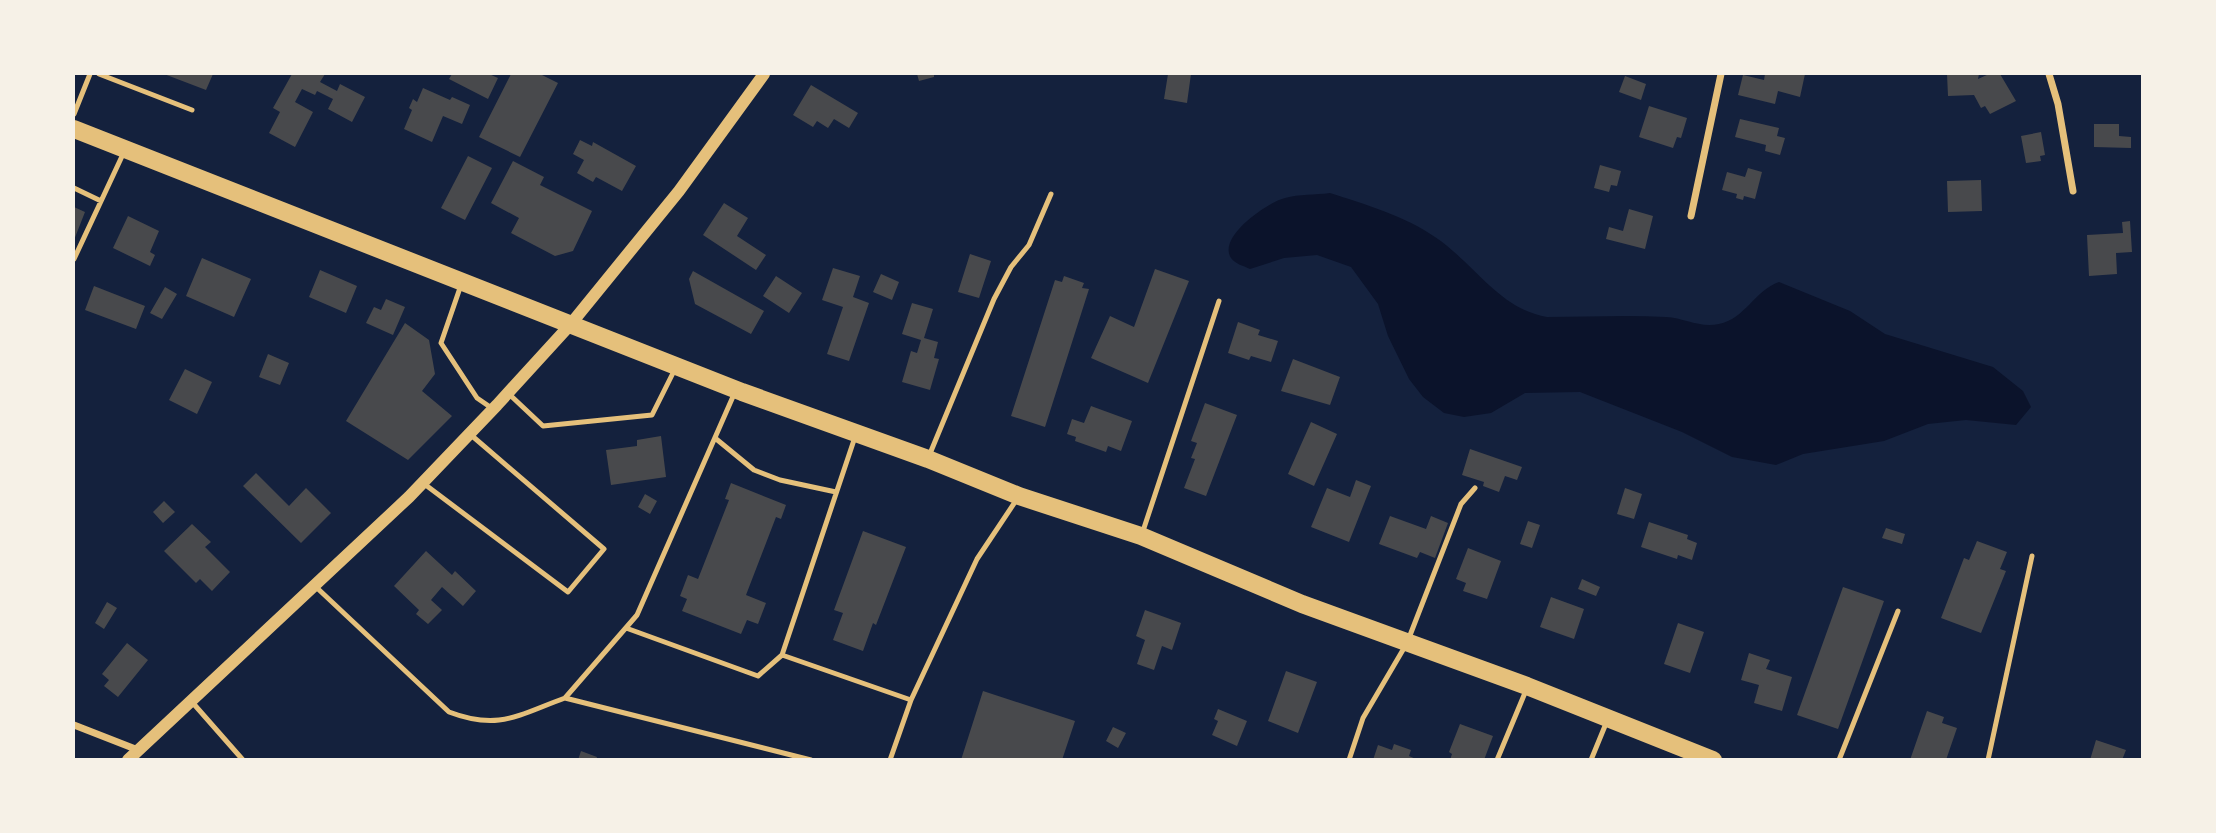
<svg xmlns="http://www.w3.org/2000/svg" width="2216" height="833" font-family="'Titillium Web',sans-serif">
<rect width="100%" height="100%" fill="#14213d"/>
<path fill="#0b132b" d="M1330 193C1364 204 1405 216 1435 237 1474 263 1499 309 1547 317 1586 317 1627 315 1666 317 1685 318 1699 328 1719 324 1745 319 1755 290 1779 282L1850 311 1885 334 1993 367 2023 391 2031 407 2016 425 1966 420 1928 424 1884 441 1803 454 1776 465 1732 457 1682 432 1580 392 1525 393 1491 413 1464 417 1444 413 1423 397 1409 379 1388 336 1378 304 1351 267 1317 255 1284 258 1250 269C1244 266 1235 264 1231 258 1217 237 1268 202 1285 198 1299 194 1315 195 1330 193Z"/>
<path fill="#48494c" d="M164 74H213L206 90Z
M292 74H325L320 82 337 91 340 84 365 97 352 122 328 109 333 99 317 91 315 95 302 89 295 102 313 112 295 147 269 133 280 112 273 108Z
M452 74H489L498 78 488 99 449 79Z
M511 74H540L558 83 520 157 479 137Z
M917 74H934V77L919 81Z
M1168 74H1191L1187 103 1164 99Z
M1765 74H1805L1800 97 1778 91 1775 104 1738 95 1743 75 1764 80Z
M1947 74H1979L1978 79 1989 74H2000L2016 101 1990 114 1985 106 1981 108 1974 95 1948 96Z
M1625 76 1646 84 1641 100 1619 92Z
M811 85 858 113 849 128 834 119 828 128 817 121 813 127 793 115Z
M423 88 450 100 452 97 470 105 462 124 443 116 432 142 404 129 412 110 409 108 413 99 417 102Z
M1649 106 1687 118 1681 138 1677 137 1673 148 1639 137Z
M1740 119 1779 128 1777 136 1785 138 1780 155 1765 151 1766 145 1735 137Z
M2094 124H2119V136L2131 137V148L2094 147Z
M2041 132 2045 155 2040 156 2041 161 2026 163 2021 136Z
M580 140 592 146 593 142 636 166 622 191 596 177 593 182 577 173 584 160 573 154Z
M468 156 492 168 465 220 441 208Z
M513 161 544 177 540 185 592 211 573 251 555 256 511 233 519 218 491 203Z
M1600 165 1621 171 1617 186 1611 185 1609 192 1594 188Z
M1748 168 1762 172 1755 199 1744 196 1743 200 1736 198 1737 194 1722 190 1727 172 1745 177Z
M1981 180 1982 211 1948 212 1947 181Z
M724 203 748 218 737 236 766 255 756 270 703 235Z
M74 207 85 212 74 240Z
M1629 209 1653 216 1645 249 1606 239 1609 227 1623 231Z
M128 216 159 231 150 252 155 255 150 266 113 248Z
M2130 221 2132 252 2116 253 2117 274 2089 276 2087 235 2123 233 2122 222Z
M970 254 991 261 979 298 958 292Z
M202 258 251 279 234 317 186 296Z
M833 268 860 276 853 297 869 303 849 361 827 354 843 307 822 300Z
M1155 269 1189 281 1148 383 1091 358 1110 316 1134 327Z
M320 270 357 286 346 313 309 297Z
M693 271 764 311 751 334 695 304 689 279Z
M881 274 899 282 892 300 873 292Z
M776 276 802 293 789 313 763 296Z
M1064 276 1084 283 1082 288 1089 289 1045 427 1011 416 1055 280 1062 282Z
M94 286 145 306 136 329 85 310Z
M165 287 177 294 162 319 150 313Z
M386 299 405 307 393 335 366 323 374 307 381 310Z
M912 303 933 309 924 338 938 342 934 358 939 359 930 390 902 382 911 351 917 353 921 340 902 334Z
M1238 322 1260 330 1258 335 1278 341 1271 362 1251 356 1249 360 1228 353Z
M405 323 429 340 435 374 422 391 452 416 408 460 346 421Z
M268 354 289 363 280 385 259 377Z
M1293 359 1340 377 1330 405 1281 391Z
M185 369 212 382 197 414 169 400Z
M1205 403 1237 415 1206 496 1184 488 1195 459 1191 458 1197 443 1191 441Z
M1091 406 1132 421 1121 451 1108 446 1106 452 1075 441 1076 437 1067 434 1072 419 1084 423Z
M1311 422 1337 434 1314 486 1288 474Z
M661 436 666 477 611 485 606 450 637 446V440Z
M1470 449 1522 467 1517 480 1505 476 1499 492 1483 486 1484 482 1462 475Z
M256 473 289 506 306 488 331 513 301 543 243 486Z
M1356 480 1371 486 1349 542 1311 527 1327 488 1350 497Z
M731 483 786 505 781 519 776 517 746 595 766 603 758 624 747 620 741 634 682 611 687 599 680 596 688 575 698 579 729 500 725 499Z
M1625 488 1642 494 1634 519 1617 514Z
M645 494 657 501 650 514 638 507Z
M164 501 175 512 163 523 153 512Z
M1390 516 1426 529 1431 516 1448 523 1435 558 1420 552 1417 558 1379 544Z
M1528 521 1540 525 1532 548 1520 544Z
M1649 522 1688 535 1687 539 1697 543 1692 560 1678 555 1677 559 1641 547Z
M192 524 211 542 205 547 230 572 212 591 200 579 196 583 164 551Z
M1886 528 1905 534 1902 544 1882 538Z
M863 531 906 547 876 625 873 623 863 651 833 640 843 613 834 610Z
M1977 541 2007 552 2000 569 2006 571 1981 633 1941 618 1964 558 1969 560Z
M1468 548 1501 561 1487 599 1463 591 1466 583 1456 579Z
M426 551 452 575 455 571 476 591 463 606 442 587 431 600 442 610 428 624 416 614 419 610 394 586Z
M1582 579 1600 587 1596 596 1578 589Z
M1843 587 1884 601 1838 729 1797 715Z
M1551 597 1584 609 1574 639 1540 627Z
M107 602 117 608 104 629 95 623Z
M1145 610 1181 623 1172 650 1162 646 1154 670 1137 664 1145 640 1136 636Z
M1678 623 1704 632 1690 673 1664 664Z
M127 643 148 660 118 697 104 686 109 680 102 674Z
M1749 653 1770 660 1766 669 1792 677 1782 711 1754 703 1759 685 1741 680Z
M1286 671 1317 682 1298 733 1268 721Z
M983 691 1075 721 1062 760H961Z
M1218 709 1247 721 1237 746 1212 735 1218 721 1214 719Z
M1927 711 1944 717 1942 723 1957 728 1946 760H1910Z
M1460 724 1493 736 1484 760H1450L1452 754 1449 752Z
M1113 727 1126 733 1118 748 1106 741Z
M2096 740 2126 750 2122 760H2090Z
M1394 744 1411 750 1409 756 1418 760H1373L1378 745 1392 750Z
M581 751 597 757 596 760H578Z"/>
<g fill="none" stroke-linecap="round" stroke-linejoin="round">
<path stroke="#e5c07b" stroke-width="5" d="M99 74 192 110
M74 114 90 74
M74 188 101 201
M74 259 124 152
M461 285 441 343 477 398 493 409
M735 392 637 615 565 698 811 760
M509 394 543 426 652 415 675 369
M855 437 782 655 911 700 890 760
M715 438 754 470 780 480 836 492
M929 456 994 299 1011 267 1029 245 1051 194
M423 483 568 592 604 549 471 435
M1142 534 1219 301
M316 587 449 712C499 731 518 715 565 698
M626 628 758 676 782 655
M911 700 977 559 1017 499
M192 702 243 760
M1349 760 1363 718 1407 643 1461 504 1475 488
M1497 760 1527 688
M1591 760 1607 721
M1839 760 1898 611
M1988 760 2032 556"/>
<path stroke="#e5c07b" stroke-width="7" d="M2049 74 2058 104 2073 191
M1691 216 1721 74
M74 725 138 750"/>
<path stroke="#e5c07b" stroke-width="12" d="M128 760 409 497 497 405 570 325 679 191 764 74"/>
<path stroke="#e5c07b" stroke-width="18" d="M74 129 742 392 928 459 1019 496 1141 536 1302 604 1527 686 1713 760"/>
</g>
<rect width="2216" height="833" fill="none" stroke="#f6f1e7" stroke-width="150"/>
</svg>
